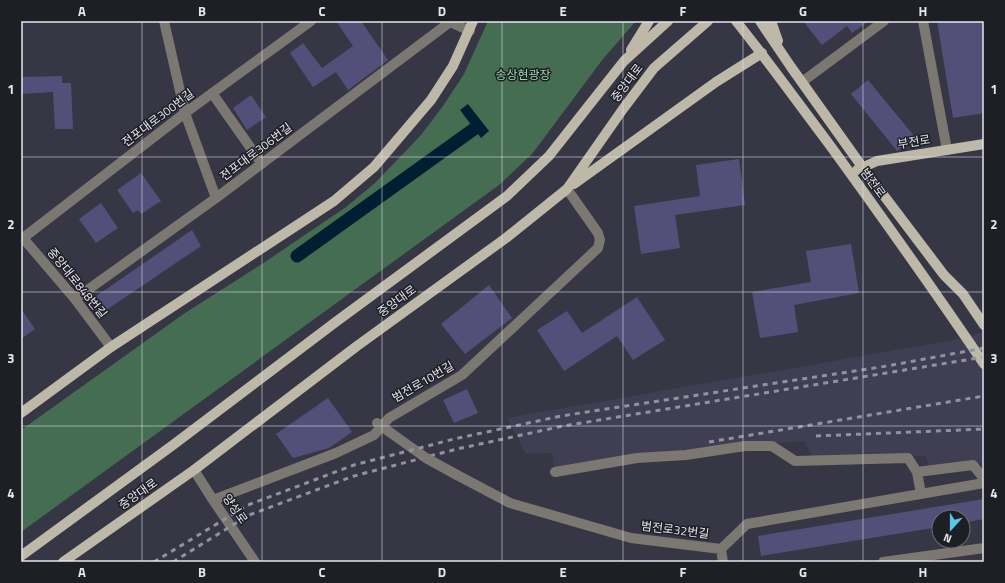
<svg xmlns="http://www.w3.org/2000/svg" width="1005" height="583" font-family="'Titillium Web','Noto Sans KR',sans-serif">
<rect width="100%" height="100%" fill="#363645"/>
<path fill="#3f3e53" d="M984 332V463L930 471 926 456 814 460 804 441 704 449 554 468 552 453 526 454 507 418 959 339Z"/>
<path fill="#456d51" d="M488 21H636L603 59 532 154 499 185 21 532V430L185 313 262 264 346 207 375 183 421 135 443 106 464 74Z"/>
<path fill="#001e32" d="M468 104 489 131 481 138 460 110Z"/>
<g fill="none" stroke-linecap="round" stroke-linejoin="round">
<path stroke="#001e32" stroke-width="13" d="M297 256 474 129"/>
</g>
<path fill="#525079" d="M336 21H361L388 60 348 90 336 72 313 87 290 53 303 43 322 68 353 46Z
M803 21H869L852 33 847 26 822 45Z
M937 21H984V113L953 118Z
M62 76V83H71L73 129H55L53 92 21 94V77Z
M868 80 915 137 897 151 851 94Z
M251 95 266 117 247 130 233 108Z
M739 159 745 205 675 215 680 248 641 254 634 206 700 196 696 165Z
M141 173 161 201 141 214 138 210 133 213 117 190Z
M101 203 118 228 96 243 79 219Z
M192 230 201 246 99 315 89 301Z
M851 244 859 293 794 305 798 332 760 338 752 292 811 282 806 251Z
M489 285 512 318 465 354 441 324Z
M637 297 665 340 633 360 617 336 564 371 537 330 567 311 582 333Z
M21 309 35 329 21 339Z
M467 389 478 413 454 423 443 400Z
M328 398 352 432 329 448 293 458 276 434Z
M984 499V519L963 523V517H939V527L761 556 758 536Z"/>
<g fill="none" stroke-linecap="round" stroke-linejoin="round">
<path stroke="#7b7871" stroke-width="10" d="M164 21 185 113 216 198
M923 21 947 150
M450 22 470 31
M802 82 884 21
M212 93 262 164
M21 238H23L75 299 111 347
M23 238 185 113 311 21
M75 299 216 198 450 22
M391 433 426 458
M194 470 213 500 255 562
M555 472 637 458 686 455 745 446H772L795 461 908 458 917 472
M457 475 510 503 631 538 721 549 747 524 984 483
M921 494 917 472 973 465 984 479
M213 500 336 453 374 435 389 418 462 375 598 248 600 240 598 233 567 189
M721 549 723 562
M883 562 984 548"/>
<path stroke="#beb8a8" stroke-width="10" d="M736 21C768 61 798 103 829 144 882 217 934 290 984 364
M760 21 791 67 863 168 944 275 963 294 984 325
M771 21 778 41
M631 50 649 21
M857 170 877 161 984 144
M574 184 716 82 762 53
M21 413 111 347 334 201 374 167 431 100 453 66 473 21
M21 556 173 445 337 321 507 196 549 156 624 61 668 21
M63 562 194 470 357 346 506 238 567 189 623 109 654 68 708 21"/>
<path stroke="#92929e" stroke-width="3" stroke-dasharray="5 5" stroke-linecap="butt" d="M816 436 984 429
M709 442 984 396
M154 562 248 505 354 465 454 439 561 416 887 366 984 348
M173 562 249 515 354 476 457 449 563 426 984 357"/>
<path stroke="#7b7871" stroke-width="10" d="M377 423 391 433
M426 458 457 475"/>
</g>
<path fill="none" stroke="#e6e6f0" stroke-width="1" stroke-opacity="0.55" d="M142 21V562M262 21V562M382 21V562M502 21V562M623 21V562M743 21V562M863 21V562M21 157H984M21 292H984M21 426H984"/>
<g text-anchor="middle" stroke-width="3" stroke-linejoin="round" paint-order="stroke">
<g font-size="12" fill="#96daaa" stroke="#1e1e25">
<text x="523" y="79">송상현광장</text>
</g>
<g font-size="12" fill="#e6e6f0" stroke="#1e1e25">
<text transform="translate(627 83) rotate(-53)" y="4">중앙대로</text>
<text transform="translate(158 118) rotate(-37)" y="4">전포대로300번길</text>
<text transform="translate(914 142) rotate(-9)" y="4">부전로</text>
<text transform="translate(256 152) rotate(-37)" y="4">전포대로306번길</text>
<text transform="translate(873 183) rotate(54)" y="4">범전로</text>
<text transform="translate(77 283) rotate(51)" y="4">중앙대로848번길</text>
<text transform="translate(397 301) rotate(-36)" y="4">중앙대로</text>
<text transform="translate(423 382) rotate(-30)" y="4">범전로10번길</text>
<text transform="translate(138 494) rotate(-35)" y="4">중앙대로</text>
<text transform="translate(235 509) rotate(55)" y="4">양성로</text>
<text transform="translate(675 530) rotate(7)" y="4">범전로32번길</text>
</g>
</g>
<rect width="1005" height="583" fill="none" stroke="#1e1e25" stroke-width="44"/>
<g transform="translate(951 529) rotate(201)"><circle r="19" fill="#1e1e25" stroke="#6e6e76"/>
<path d="M0-3L7 15L0 10L-7 15Z" fill="#59c8e5"/>
<text y="-6" font-size="11" font-weight="bold" text-anchor="middle" fill="#e6e6f0">N</text>
</g>
<rect x="22" y="22" width="961" height="539" fill="none" stroke="#e6e6f0" stroke-width="1.5"/>
<g font-size="13" text-anchor="middle" font-weight="bold" fill="#e6e6f0">
<text x="82" y="16">A</text>
<text x="202" y="16">B</text>
<text x="322" y="16">C</text>
<text x="442" y="16">D</text>
<text x="563" y="16">E</text>
<text x="683" y="16">F</text>
<text x="803" y="16">G</text>
<text x="923" y="16">H</text>
<text x="11" y="94">1</text>
<text x="994" y="94">1</text>
<text x="11" y="229">2</text>
<text x="994" y="229">2</text>
<text x="11" y="363">3</text>
<text x="994" y="363">3</text>
<text x="11" y="498">4</text>
<text x="994" y="498">4</text>
<text x="82" y="577">A</text>
<text x="202" y="577">B</text>
<text x="322" y="577">C</text>
<text x="442" y="577">D</text>
<text x="563" y="577">E</text>
<text x="683" y="577">F</text>
<text x="803" y="577">G</text>
<text x="923" y="577">H</text>
</g>
</svg>
